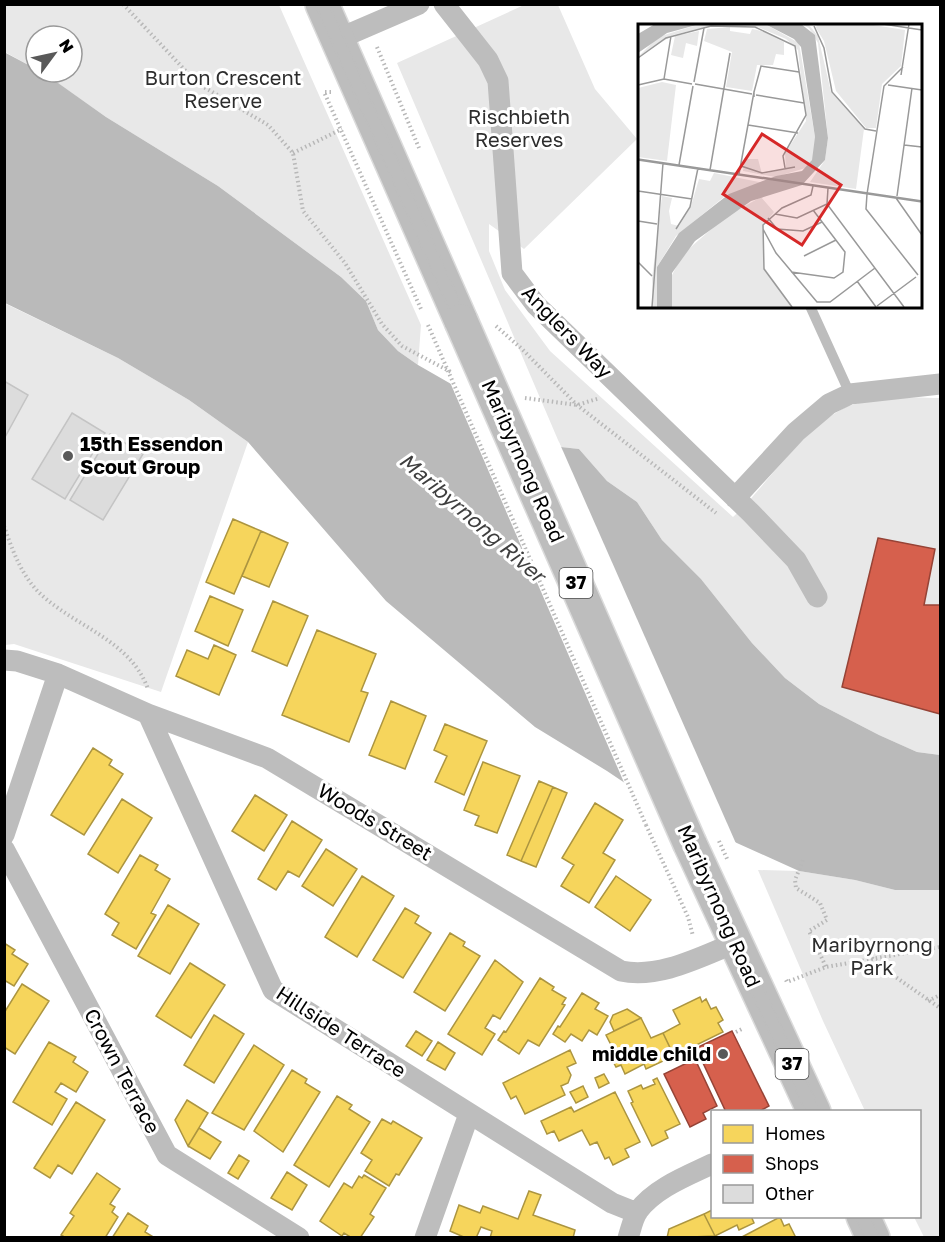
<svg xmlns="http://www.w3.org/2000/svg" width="945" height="1242" font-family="'Golos Text',sans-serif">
<rect width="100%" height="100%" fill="#fff"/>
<path fill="#e8e8e8" d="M4 5H279L421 325 418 365 398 351 378 330 366 301 341 277 218 186 106 117 42 72H72V36H36V69L5 52Z
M524 5H558L595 89 637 139 524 249 489 224V251L505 290 550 351 733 517C767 485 807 423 849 406 875 396 913 397 940 398V755L917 752 879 735 819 704 785 678 752 643 701 579 662 540 637 502 607 481 579 449 561 447 397 63Z
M4 303 118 358 189 400 248 442 161 692 14 644 5 645Z
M758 870 799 871 855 880 895 890H940V1237H924L914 1217 920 1216V1112L865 1111 823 1021Z"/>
<path fill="#bababa" d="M4 52 36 69V72L44 73 106 117 218 186 341 277 366 301 378 330 398 351 418 365 561 447 579 449 607 481 637 502 662 540 701 579 752 643 785 678 819 704 879 735 917 752 940 755V890H895L855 880 799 871 668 812 607 771 535 727 386 601 248 442 189 400 118 358 5 303Z"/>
<path fill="#fff" d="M449 380 559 442 738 848 666 815 626 787Z"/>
<path fill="#f6d55c" stroke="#ac9540" stroke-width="1.5" d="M233 519 261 531 234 594 206 582Z
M261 531 288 543 269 587 242 576Z
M210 596 243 610 228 646 195 631Z
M273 601 308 616 287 666 252 651Z
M317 630 376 654 361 691 368 693 349 742 282 715Z
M214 645 236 655 219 695 176 676 187 650 208 659Z
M391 701 426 716 405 769 369 755Z
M445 724 487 741 464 795 435 782 447 756 434 750Z
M93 748 112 760 109 765 123 774 84 835 51 815Z
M483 762 520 776 497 833 475 825 479 816 464 810Z
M539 781 553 787 521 861 507 855Z
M553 787 567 793 536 867 521 861Z
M255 795 287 815 264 851 232 831Z
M122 799 152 818 118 873 88 854Z
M595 803 623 820 603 853 615 860 589 903 561 886 574 865 562 858Z
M292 821 322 840 299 877 288 871 276 890 258 879Z
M326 849 357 869 333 906 302 886Z
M140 855 158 865 155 870 170 879 151 913 156 915 136 949 112 935 119 923 105 914Z
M362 876 394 896 357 957 325 937Z
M616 876 651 900 630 931 595 907Z
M168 905 199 924 170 974 138 956Z
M405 908 419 916 415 923 431 933 403 978 373 960Z
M450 933 465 942 463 946 480 956 445 1011 414 992Z
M4 943 15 950 12 954 28 964 14 986 4 980Z
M495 960 523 982 500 1019 493 1015 485 1028 495 1034 482 1055 448 1034Z
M190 963 225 985 191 1038 156 1016Z
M540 978 554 987 552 990 566 998 562 1004 565 1005 539 1046 528 1040 519 1054 498 1040 504 1031 506 1032Z
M22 984 49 1001 15 1054 4 1047V1013Z
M582 993 599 1003 595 1009 608 1016 597 1035 589 1030 582 1041 571 1034 565 1042 553 1034 558 1026 560 1027Z
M700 997 702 1002 706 999 711 1009 716 1007 723 1020 718 1023 723 1032 674 1056 663 1033 680 1024 673 1010Z
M627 1009 641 1018 614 1031 610 1022 613 1015Z
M214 1015 244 1034 214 1083 184 1065Z
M641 1018 651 1038 663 1033 674 1056 646 1069 644 1064 625 1074 621 1065 616 1067 607 1050 612 1047 606 1035Z
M416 1031 432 1041 422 1056 406 1046Z
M49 1042 76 1057 73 1062 88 1072 76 1092 61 1083 55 1092 67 1099 52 1125 13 1102Z
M438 1042 455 1053 445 1070 427 1060Z
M254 1045 284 1065 244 1130 212 1113Z
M570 1050 576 1063 567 1067 571 1075 568 1083 561 1086 565 1095 525 1114 516 1096 511 1099 503 1083Z
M292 1070 307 1079 305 1083 320 1092 283 1152 254 1131Z
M604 1074 609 1083 599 1088 595 1078Z
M657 1078 680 1124 665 1131 668 1138 652 1146 631 1103 633 1102 628 1091 641 1085 643 1089 655 1084 653 1080Z
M583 1086 588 1097 576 1103 570 1092Z
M615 1092 640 1142 625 1149 629 1157 613 1165 609 1157 605 1159 597 1142 590 1145 582 1130 559 1141 554 1131 547 1134 541 1121 571 1107 574 1112Z
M337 1096 352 1105 349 1109 370 1122 329 1187 294 1165Z
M187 1100 208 1113 188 1146 175 1120Z
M76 1102 105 1120 72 1174 58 1165 50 1178 34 1168Z
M382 1119 391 1124 393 1121 422 1138 399 1175 396 1174 389 1186 365 1171 372 1160 361 1153Z
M199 1128 221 1142 210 1159 188 1146Z
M239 1155 249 1161 238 1179 228 1173Z
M287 1172 307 1185 292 1210 271 1198Z
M97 1173 120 1189 110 1204 115 1207 112 1212 118 1217 105 1238H66L61 1235 74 1216 70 1213Z
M364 1175 386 1188 370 1214 374 1217 360 1238H352L344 1233 342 1236 320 1221 344 1183 352 1188 359 1176 362 1178Z
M529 1191 541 1195 533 1215 575 1230 573 1238H490L492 1231 481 1227 476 1238H466L450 1231 459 1205 480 1213 483 1206 518 1219Z
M712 1210V1216H751L754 1223 739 1230 737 1225 715 1236 704 1214Z
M128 1213 148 1226 145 1232 155 1238H112Z
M704 1214 715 1236 667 1238 669 1229Z
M780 1217 784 1226 789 1224 796 1238H740Z"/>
<path fill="#d6604d" stroke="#964336" stroke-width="1.5" d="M878 538 935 549 924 605H940V714L842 687Z
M732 1031 769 1106 758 1112H726L696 1048Z
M695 1059 717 1106 703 1113 706 1119 690 1127 664 1074Z"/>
<path fill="#dcdcdc" stroke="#c4c4c4" stroke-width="1.5" d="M4 381 28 395 4 439Z
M72 413 105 433 65 499 32 479Z
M110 434 143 454 103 520 70 500Z"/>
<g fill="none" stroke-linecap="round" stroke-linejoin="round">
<defs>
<path id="primary" d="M322 4 461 321
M690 844 814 1112
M863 1216 873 1238"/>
</defs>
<use href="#primary" stroke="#dbdbdb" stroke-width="36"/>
<path stroke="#b8b8b8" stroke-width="4" stroke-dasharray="1.5 3" stroke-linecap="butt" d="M123 4 197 83 268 125 293 153 303 211 345 263 382 324 402 346 451 372
M377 47 419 148
M331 92H324L421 309
M293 153 342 129
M496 326 522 349 577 405 716 513
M525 398 577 405 600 398
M4 526C13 552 23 580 45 598 80 628 131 642 148 689
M646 825 688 917 693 936
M803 860 795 880 796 888 820 903 827 920 809 931 826 967
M872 958 877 964 940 1008
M786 980 787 982 826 967 940 947
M928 1001 940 995
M736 1032 744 1028"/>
<path stroke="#bdbdbd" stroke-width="10" d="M810 306 850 394"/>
<path stroke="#bdbdbd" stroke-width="21" d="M444 4 488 60 498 81 512 273 536 305 751 513 796 560 817 597
M338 39 419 4
M735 498 796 432 829 404 850 394 940 384
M4 660 17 661 58 674 148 714 267 758 621 971C659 979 700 957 735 943
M148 714 273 990 612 1203 637 1213
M4 835 58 674
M4 849 167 1155 299 1238
M425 1238 469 1114
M628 1238C631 1229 633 1218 638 1211 655 1188 687 1176 712 1164"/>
<use href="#primary" stroke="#bdbdbd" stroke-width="33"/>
<path stroke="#bdbdbd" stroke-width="1.5" d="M315 4 696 872 806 1112
M329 4 717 887 821 1112
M855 1216 865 1238
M870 1216 880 1238"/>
<defs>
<path id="primary-bridge" d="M461 321 690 844"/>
</defs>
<use href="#primary-bridge" stroke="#dbdbdb" stroke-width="36" stroke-linecap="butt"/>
<path stroke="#b8b8b8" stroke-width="4" stroke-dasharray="1.5 3" stroke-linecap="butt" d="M428 325 646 825
M719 841 728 861"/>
<use href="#primary-bridge" stroke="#bdbdbd" stroke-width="33"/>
</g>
<g fill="#595959" stroke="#fff" stroke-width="2">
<circle cx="68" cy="456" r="6"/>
<circle cx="723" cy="1054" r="6"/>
</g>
<g text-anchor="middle" stroke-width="6" stroke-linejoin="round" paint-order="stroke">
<g fill="#fff" stroke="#4c4c4c" stroke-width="1.5">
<rect x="559.5" y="568" width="33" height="30" rx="4.5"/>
<rect x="775.5" y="1049" width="33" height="30" rx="4.5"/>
</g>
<g font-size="18" font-weight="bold" fill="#000">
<text x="576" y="589">37</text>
<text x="792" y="1070">37</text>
</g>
<g font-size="20" fill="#2d2d2d" stroke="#fff">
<text x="223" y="85">Burton Crescent<tspan x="223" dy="23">Reserve</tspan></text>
<text x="519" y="124">Rischbieth<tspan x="519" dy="23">Reserves</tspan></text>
<text x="872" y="952">Maribyrnong<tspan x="872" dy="23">Park</tspan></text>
</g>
<g font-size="20" fill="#000" stroke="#fff">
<text transform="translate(567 332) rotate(46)" y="7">Anglers Way</text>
<text transform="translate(523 461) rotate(66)" y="7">Maribyrnong Road</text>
<text transform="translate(375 822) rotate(31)" y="7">Woods Street</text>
<text transform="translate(719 906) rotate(66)" y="7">Maribyrnong Road</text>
<text transform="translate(341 1032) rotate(33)" y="7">Hillside Terrace</text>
<text transform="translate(122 1071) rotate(62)" y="7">Crown Terrace</text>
</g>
<g font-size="20" font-weight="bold" fill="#000" stroke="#fff" text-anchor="start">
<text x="80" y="451">15th Essendon<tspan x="80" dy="23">Scout Group</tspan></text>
<text x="711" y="1061" text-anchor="end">middle child</text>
</g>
<g font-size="21" font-style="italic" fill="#3e3e3e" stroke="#fff">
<text transform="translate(472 518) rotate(41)" y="7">Maribyrnong River</text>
</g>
</g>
<g transform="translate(638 24)">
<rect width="284" height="284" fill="#fff"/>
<path d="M62 0H127L161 19 177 113V129L171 143 137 153 105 147 107 135H120L124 150 148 145 147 129 168 97 160 26 148 15 120 3 75 1 35 11 0 33 20 13ZM163 0 171 1 180 12 193 68 226 105 218 165 172 158 187 136 190 114 180 19 171 4ZM229 0 267 6 263 42 244 60 238 104H228L198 67 186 17 178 4 179 0ZM92 3V7L112 10 114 5 124 7 146 18V31L138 30 135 41H119L114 67 88 63 94 28 66 17 69 5ZM61 7 59 22 48 19 45 34 33 31 37 12ZM24 58 38 61 29 137 0 133V64ZM76 149 126 159 86 173 38 212 19 243V283H15L14 255 24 172 34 174 31 187 33 200 41 202 53 182 61 155 72 157ZM123 173 136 188 125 202 126 243 155 283H34L33 253 45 230 87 193Z" fill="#e8e8e8"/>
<path d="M17 0H62L29 9 0 29V10ZM127 0H163L177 11 190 114 187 136 164 161 113 177 57 217 34 249V283H19V243L41 209 91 170 138 152 164 147 174 136 177 113 163 23 156 15Z" fill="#bababa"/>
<path fill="none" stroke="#999" stroke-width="1.5" d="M245 0 284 6M176 2 186 24 194 68 227 105 238 107M0 34 28 14 73 2 117 3 157 22 168 91 145 132 147 144M263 51 271 0M26 55 33 12M56 58 66 4M57 60 114 70M0 61 26 55 54 60M250 61 284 66M116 68 123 42 161 48M118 71 166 79M110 101 160 109M266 121 284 123M0 135 284 177M0 136 284 178M41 141 55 62M103 142 124 149 157 143M72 146 92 29M101 150 116 68V73M190 164 189 180 266 283M0 167 54 175M229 170 228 185 280 251M229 170 246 62 265 43M259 172 274 64M258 174 284 211M137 190 159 194 189 180M130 194 139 205 165 207 184 198M0 197 19 200M38 205 52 183 60 144M125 205 138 229 179 278H192L237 244M166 232 198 216M0 238 14 252M153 248 196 254 205 248 207 228 175 186M219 257 238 283M239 282 278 253M14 283 25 139M154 283 126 245 125 201 144 184 173 171 175 162"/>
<path fill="#d62828" fill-opacity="0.15" stroke="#d62828" stroke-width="3" d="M124 110 203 161 164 221 85 170Z"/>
<rect width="284" height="284" fill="none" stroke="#000" stroke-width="3"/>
</g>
<rect width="945" height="1242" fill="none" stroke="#000000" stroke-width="12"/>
<rect x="711" y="1110" width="210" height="108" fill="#ffffff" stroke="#999999" stroke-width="1.5"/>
<rect x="723" y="1125" width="30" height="18" fill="#f6d55c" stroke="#999999" stroke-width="1.5"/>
<text x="765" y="1140" font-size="18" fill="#000000">Homes</text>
<rect x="723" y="1155" width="30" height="18" fill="#d6604d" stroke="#999999" stroke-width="1.5"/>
<text x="765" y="1170" font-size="18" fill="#000000">Shops</text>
<rect x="723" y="1185" width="30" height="18" fill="#dcdcdc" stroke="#999999" stroke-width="1.5"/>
<text x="765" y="1200" font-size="18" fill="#000000">Other</text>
<g transform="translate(54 54) rotate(57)"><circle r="28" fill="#ffffff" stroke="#999999" stroke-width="1.5"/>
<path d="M0-4.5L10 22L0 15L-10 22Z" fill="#595959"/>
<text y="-9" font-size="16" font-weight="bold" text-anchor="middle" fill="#000000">N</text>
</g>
</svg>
